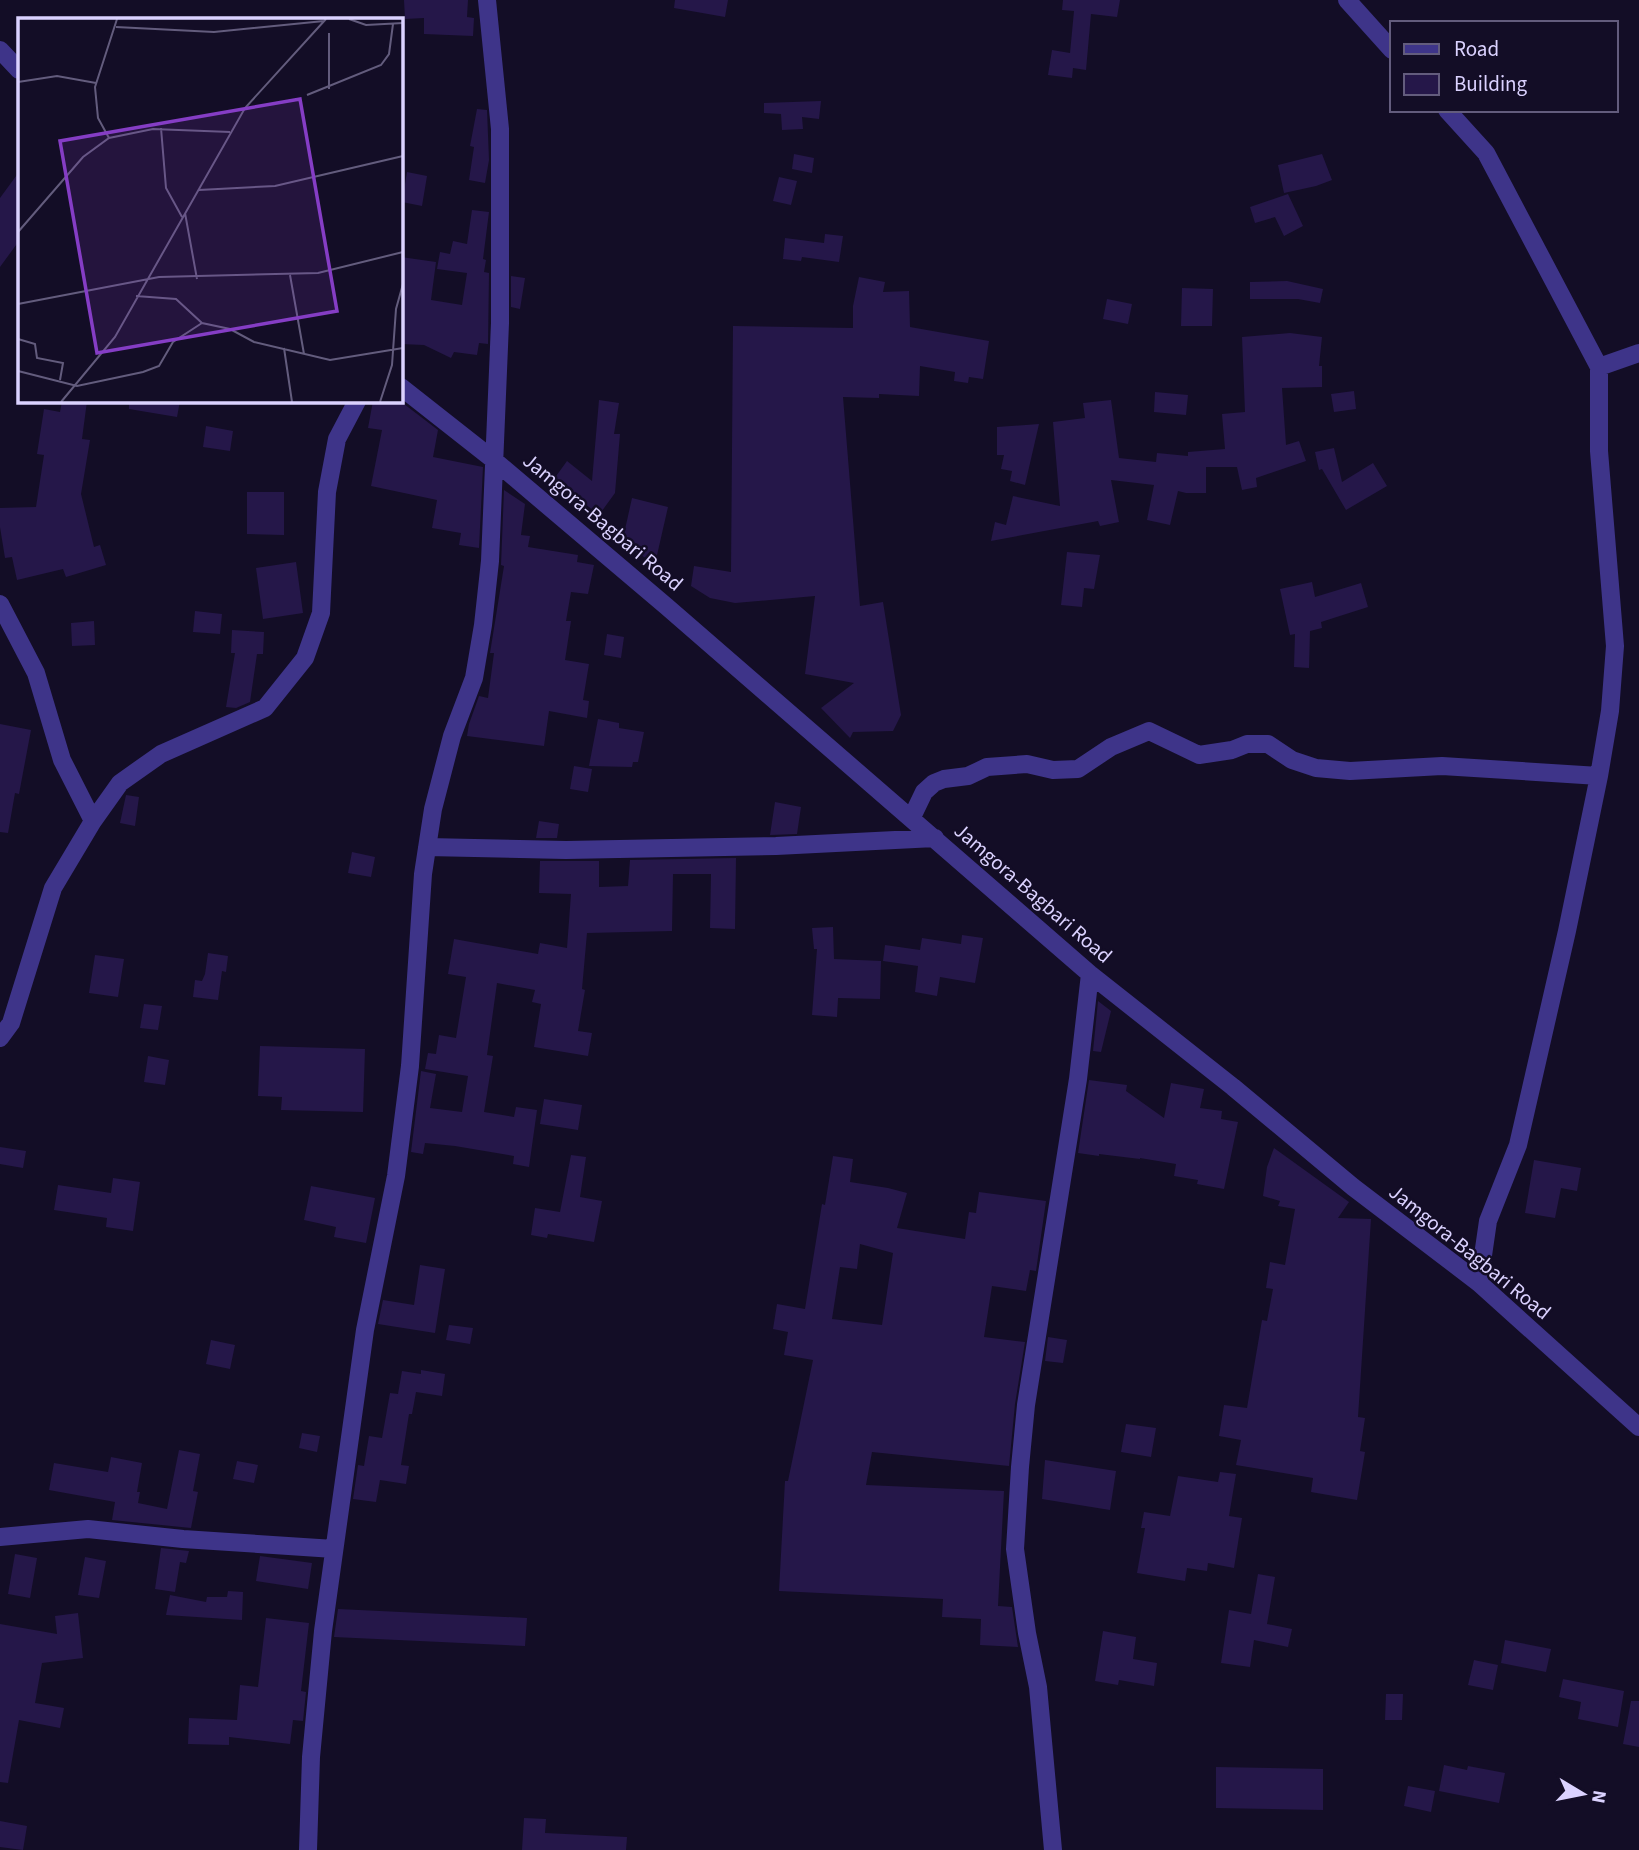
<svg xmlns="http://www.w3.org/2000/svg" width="1639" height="1850" font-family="'Source Sans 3',sans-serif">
<rect width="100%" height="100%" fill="#130d26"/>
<path fill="#251749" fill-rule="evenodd" d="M404 0H468L467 17 474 18 473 36 424 34V18L405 19Z
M675 0H728L725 17 674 8Z
M1063 0H1120L1117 17 1091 14 1086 70 1073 68 1072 78 1048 75 1052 50 1070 53 1074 11 1062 10Z
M821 101 819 119 802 117 803 129 782 130 781 114 764 113V103Z
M477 109 487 110 489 160 485 183 469 180 474 147 470 146Z
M794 154 814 158 812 173 792 169Z
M1322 154 1332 180 1316 186 1284 193 1278 165Z
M19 172V241L0 267V198Z
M407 172 427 176 422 206 402 202Z
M779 177 797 181 791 205 773 201Z
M1288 194 1303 226 1284 236 1275 217 1255 223 1250 207Z
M472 210 489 212 483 259 486 260 484 272 489 273 488 344 479 343 477 355 454 352 451 358 424 345 401 344V257L436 262 431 300 462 305 467 273 437 269 440 252 450 254 453 241 467 244Z
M825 234 843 236 839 262 802 257 801 261 783 259 785 238 824 243Z
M511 276 525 278 520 309 511 307Z
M859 277 885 282 883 292 909 291 910 327 989 341 983 379 969 377 968 383 954 381 955 372 920 366 919 396 879 394V398L843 397 860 606 883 602 901 715 893 731 853 732 850 738 821 708 854 683 805 674 815 596 735 603 710 598 691 586 694 566 731 572 733 326 853 328V306Z
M1287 281 1323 289 1320 303 1298 299H1250V282Z
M1182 288 1213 289 1212 326H1181Z
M1107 299 1132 304 1128 324 1103 319Z
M1290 333 1322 337 1319 366H1322V387L1282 388 1286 445 1299 441 1306 461 1256 478 1257 487 1242 490 1237 467H1206V493H1186L1178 491 1170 525 1147 520 1154 485 1111 480 1119 522 1100 526 1098 521 991 541 995 522 1006 525 1013 496 1060 506 1053 422 1085 418 1083 403 1111 400 1119 458 1156 462 1157 453 1188 456V452L1225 449 1222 414 1245 412 1242 337Z
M1354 391 1356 409 1334 412 1331 394Z
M1155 392 1188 395 1186 415 1154 412Z
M599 400 619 403 614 434H620L615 493 599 515 554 479 567 461 592 481Z
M62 401H87L82 439 90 440 81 494 94 547 100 545 106 565 66 577 63 569 17 580 12 557 5 558 0 527V508L36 507 44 455 37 454 44 409 60 412Z
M129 401H180L177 417 129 409Z
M373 401 404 404 438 430 433 457 483 467 479 548 459 545 461 533 432 528 437 500 371 486 382 430 368 428Z
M1039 424 1025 485 1010 481 1012 471 1001 469 1004 455H997V427Z
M206 426 233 431 230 451 203 447Z
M1334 448 1342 482 1373 463 1387 486 1346 510 1322 469 1319 470 1315 452Z
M504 490 525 504 521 535 530 536 528 547 578 555 577 562 594 565 588 594 571 592 566 621H571L565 660 589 664 583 700 589 701 587 718 549 711 544 746 467 736 469 724 479 696 488 698 494 653H490L504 566 501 565Z
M247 492H284V535L247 534Z
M632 498 668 507 655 564 622 543Z
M1067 552 1100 555 1094 589 1084 588 1082 607 1061 605Z
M296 562 303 613 263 619 256 568Z
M1312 582 1315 597 1361 583 1368 607 1321 622 1322 628 1310 631 1309 668 1294 667 1295 634 1290 635 1280 589Z
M195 611 222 614 220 634 193 632Z
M94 621 95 645 72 646 71 623Z
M232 630 264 632 263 654H257L250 702 236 708 226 707 235 653H231Z
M607 634 624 637 621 658 604 655Z
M598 719 619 723V728L644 732 638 762H633L632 767 589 766Z
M0 724 31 730 19 794 15 793 8 833 0 832Z
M574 766 592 769 588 792 570 789Z
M126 795 139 797 135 826 120 823Z
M775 802 801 807 797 834 770 835Z
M539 821 559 824 557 838H536Z
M352 852 375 857 371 877 348 873Z
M736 858 735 929 710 928 711 874H673L672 931 587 933 582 989 585 990 578 1031 592 1033 588 1056 534 1047 541 1004 532 1002 535 990 497 983 487 1055 493 1056 484 1112 514 1117 516 1107 537 1110 529 1167 513 1164 514 1156 455 1146 425 1143 423 1154 411 1152 421 1071 436 1074 430 1108 462 1112 468 1076 425 1069 428 1053 436 1054 439 1035 456 1038 466 977 448 974 454 939 538 954 540 943 567 948 571 894 539 893 540 861H599V887L628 886 630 860Z
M833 927 834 959 881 961 880 999 838 998 837 1017 812 1015 817 949H814L812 928Z
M962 935 983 938 975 983 940 977 937 996 915 992 918 966 883 961 885 945 920 950 922 938 961 944Z
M208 953 228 956 226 972 222 971 218 1000 193 997 195 980 202 981 205 974Z
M95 955 124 959 118 997 89 993Z
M1098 1001 1111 1011 1101 1052 1093 1051Z
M144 1004 162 1006 158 1030 140 1028Z
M260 1046 365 1049 363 1112 281 1110 282 1097 258 1096Z
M148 1056 169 1060 165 1085 144 1082Z
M1089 1080 1127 1085 1126 1091 1164 1118 1171 1083 1204 1089 1200 1108 1222 1111 1221 1119 1238 1122 1224 1189 1197 1184 1198 1180 1174 1176 1176 1164 1140 1158V1159L1099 1154V1156L1078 1153Z
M544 1099 582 1105 578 1130 540 1124Z
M0 1147 26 1151 23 1168 0 1164Z
M1274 1148 1349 1202 1338 1218 1371 1219 1358 1417 1365 1418 1360 1451 1365 1452 1357 1500 1311 1492 1313 1478 1236 1465 1241 1440 1219 1436 1224 1405 1247 1408 1262 1320 1267 1321 1273 1289 1266 1288 1270 1262 1285 1265 1295 1209 1278 1206 1280 1201 1263 1196 1267 1167Z
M571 1155 586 1157 580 1197 602 1201 594 1242 548 1234 547 1238 531 1235 535 1208 560 1212Z
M833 1156 853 1159 850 1182 888 1188 907 1193 897 1228 965 1239 969 1212 976 1213 979 1192 1046 1201 1036 1271 1030 1270 1026 1291 992 1286 984 1337 1025 1342 1015 1404 1009 1466 872 1452 866 1485 1004 1491 998 1606 1012 1607 1018 1647 980 1645 981 1619 942 1617 943 1599 779 1591 785 1481H788L813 1360 784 1355 788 1332 773 1329 777 1304 805 1309 822 1204 825 1205ZM860 1244 893 1253 882 1325 832 1319 840 1267 857 1269Z
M1534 1160 1581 1168 1577 1191 1561 1188 1555 1218 1525 1213Z
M113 1178 140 1182 133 1231 106 1227 107 1218 54 1210 58 1185 111 1193Z
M311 1186 375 1198 366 1243 334 1237 336 1227 304 1220Z
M420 1265 445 1269 435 1333 378 1324 383 1300 414 1305Z
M449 1325 473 1328 470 1344 446 1340Z
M1048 1337 1067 1340 1063 1363 1045 1361Z
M211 1340 235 1345 230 1369 206 1364Z
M421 1370 445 1374 442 1396 416 1392 412 1414H409L401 1465 409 1466 406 1484 380 1480 376 1502 353 1499 358 1465 364 1466 369 1436 382 1438 390 1393 398 1394 402 1371 421 1374Z
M1126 1424 1156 1428 1151 1457 1121 1452Z
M302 1433 320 1436 317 1452 299 1448Z
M179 1450 200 1454 193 1491 198 1492 191 1528 112 1520 115 1502 49 1490 54 1463 108 1472 111 1457 142 1463 137 1492H140L138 1503 167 1509Z
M1045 1460 1116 1471 1110 1510 1042 1499Z
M237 1461 258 1465 254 1483 233 1479Z
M1220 1472 1236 1474 1229 1516 1242 1518 1234 1568 1208 1563 1207 1571 1187 1568 1185 1581 1137 1573 1145 1528H1141L1144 1512 1170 1516 1178 1476 1218 1482Z
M161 1548 189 1551 186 1563 180 1562 175 1592 155 1589Z
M15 1554 37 1558 30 1598 8 1594Z
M260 1556 312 1563 308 1589 256 1581Z
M85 1557 106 1561 99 1598 78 1595Z
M1258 1574 1275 1577 1267 1624 1292 1629 1288 1647 1254 1640 1250 1667 1221 1663 1229 1610 1251 1614Z
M228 1591 243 1592 242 1620 166 1615 170 1595 206 1602 207 1597H227Z
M338 1609 527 1618 525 1646 334 1637Z
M78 1613 83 1658 42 1663 35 1703 64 1708 60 1728 19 1720 8 1783 0 1782V1624L57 1634 55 1616Z
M266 1618 309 1623 301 1691 306 1692 303 1721 293 1720 290 1744 229 1737V1745L188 1744 189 1718 237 1720 240 1685 258 1687Z
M1103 1631 1136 1637 1133 1659 1157 1663 1154 1686 1119 1680 1118 1685 1095 1681Z
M1505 1640 1551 1649 1546 1672 1501 1663Z
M1474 1660 1498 1665 1493 1690 1468 1685Z
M1563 1679 1624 1691 1618 1727 1578 1719 1581 1702 1559 1697Z
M1386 1694H1403L1402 1720H1385Z
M1631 1701H1639V1747L1623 1744Z
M1444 1765 1467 1770 1468 1766 1505 1773 1499 1803 1439 1791Z
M1216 1767 1323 1769V1810L1216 1808Z
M1408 1786 1435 1791 1431 1812 1404 1806Z
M524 1818 546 1819 545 1833 627 1837 626 1850H522Z
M0 1821 27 1826 23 1850 0 1847Z"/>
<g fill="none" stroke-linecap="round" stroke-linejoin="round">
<path stroke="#3e3489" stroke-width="18" d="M1347 0 1392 50
M0 50 19 70
M1447 110 1486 153 1599 367V451L1615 646 1610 711 1599 776 1567 931 1518 1145 1488 1221 1479 1283
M1599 367 1639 353
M401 387 495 461 666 606 1090 974 1233 1087 1353 1187 1479 1283 1639 1427
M0 604 36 673 62 760 93 821
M912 817 924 792 934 783 944 779 968 776 987 767 1027 764 1053 770 1078 769 1111 747 1149 731 1199 755 1232 750 1247 744H1268L1292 760 1316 768 1350 771 1442 766 1599 776
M427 847 566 850 776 846 935 838
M0 1038 11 1023 53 888 93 821 120 783 161 754 265 708 305 658 321 613 327 492 337 439 357 401
M0 1537 88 1529 183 1539 334 1549
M308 1850 311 1757 323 1631 365 1330 396 1176 410 1066 423 874 433 809 452 736 474 678 483 625 490 561 500 323V129L487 0
M1053 1850 1038 1687 1027 1633 1015 1549 1020 1467 1026 1405 1078 1079 1090 974"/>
</g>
<g text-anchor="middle" stroke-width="5" stroke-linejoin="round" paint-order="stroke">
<g font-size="21" fill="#dbd2ff" stroke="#130d26">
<text transform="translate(603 522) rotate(40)" y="7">Jamgora-Bagbari Road</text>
<text transform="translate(1033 893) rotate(41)" y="7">Jamgora-Bagbari Road</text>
<text transform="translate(1470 1252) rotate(39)" y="7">Jamgora-Bagbari Road</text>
</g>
</g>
<g transform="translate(18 18)">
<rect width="385" height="385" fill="#130d26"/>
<path fill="none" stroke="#635c7d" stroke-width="2" d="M331 1 348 7 385 5M98 9 196 14 306 3M0 64 39 58 78 65M311 71V15M289 77 363 47 371 36 375 6M143 110 148 170 164 199M91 120 80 100 77 69 99 1M181 172 257 168 385 138M167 195 179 261M0 214 65 139 91 120 135 111 212 114M272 257 286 336M118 278 158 281 184 305 212 311 236 324 312 342 385 330M0 286 141 259 300 255 385 234M0 321 17 326 19 340 45 345 42 362M266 330 274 384M0 353 59 368 125 354 141 348 155 324 184 305M43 384 97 319 227 90 308 1M362 384 374 347 378 291 385 266"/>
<path fill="#853dc5" fill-opacity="0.15" stroke="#853dc5" stroke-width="3.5" d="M282 81 319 293 79 335 42 123Z"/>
<rect width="385" height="385" fill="none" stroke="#dbd2ff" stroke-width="3.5"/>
</g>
<rect x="1390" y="21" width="228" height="91" fill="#130d26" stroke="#635c7d" stroke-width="2"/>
<rect x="1404" y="44" width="35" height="10" fill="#3e3489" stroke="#635c7d" stroke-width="2"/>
<text x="1454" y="56" font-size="21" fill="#dbd2ff">Road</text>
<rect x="1404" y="74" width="35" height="21" fill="#251749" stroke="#635c7d" stroke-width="2"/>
<text x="1454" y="91" font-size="21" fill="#dbd2ff">Building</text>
<g transform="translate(1583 1794) rotate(100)" stroke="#130d26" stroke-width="5" paint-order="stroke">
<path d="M0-5L12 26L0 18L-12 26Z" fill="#dbd2ff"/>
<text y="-10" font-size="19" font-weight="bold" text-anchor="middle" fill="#dbd2ff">N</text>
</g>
</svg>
